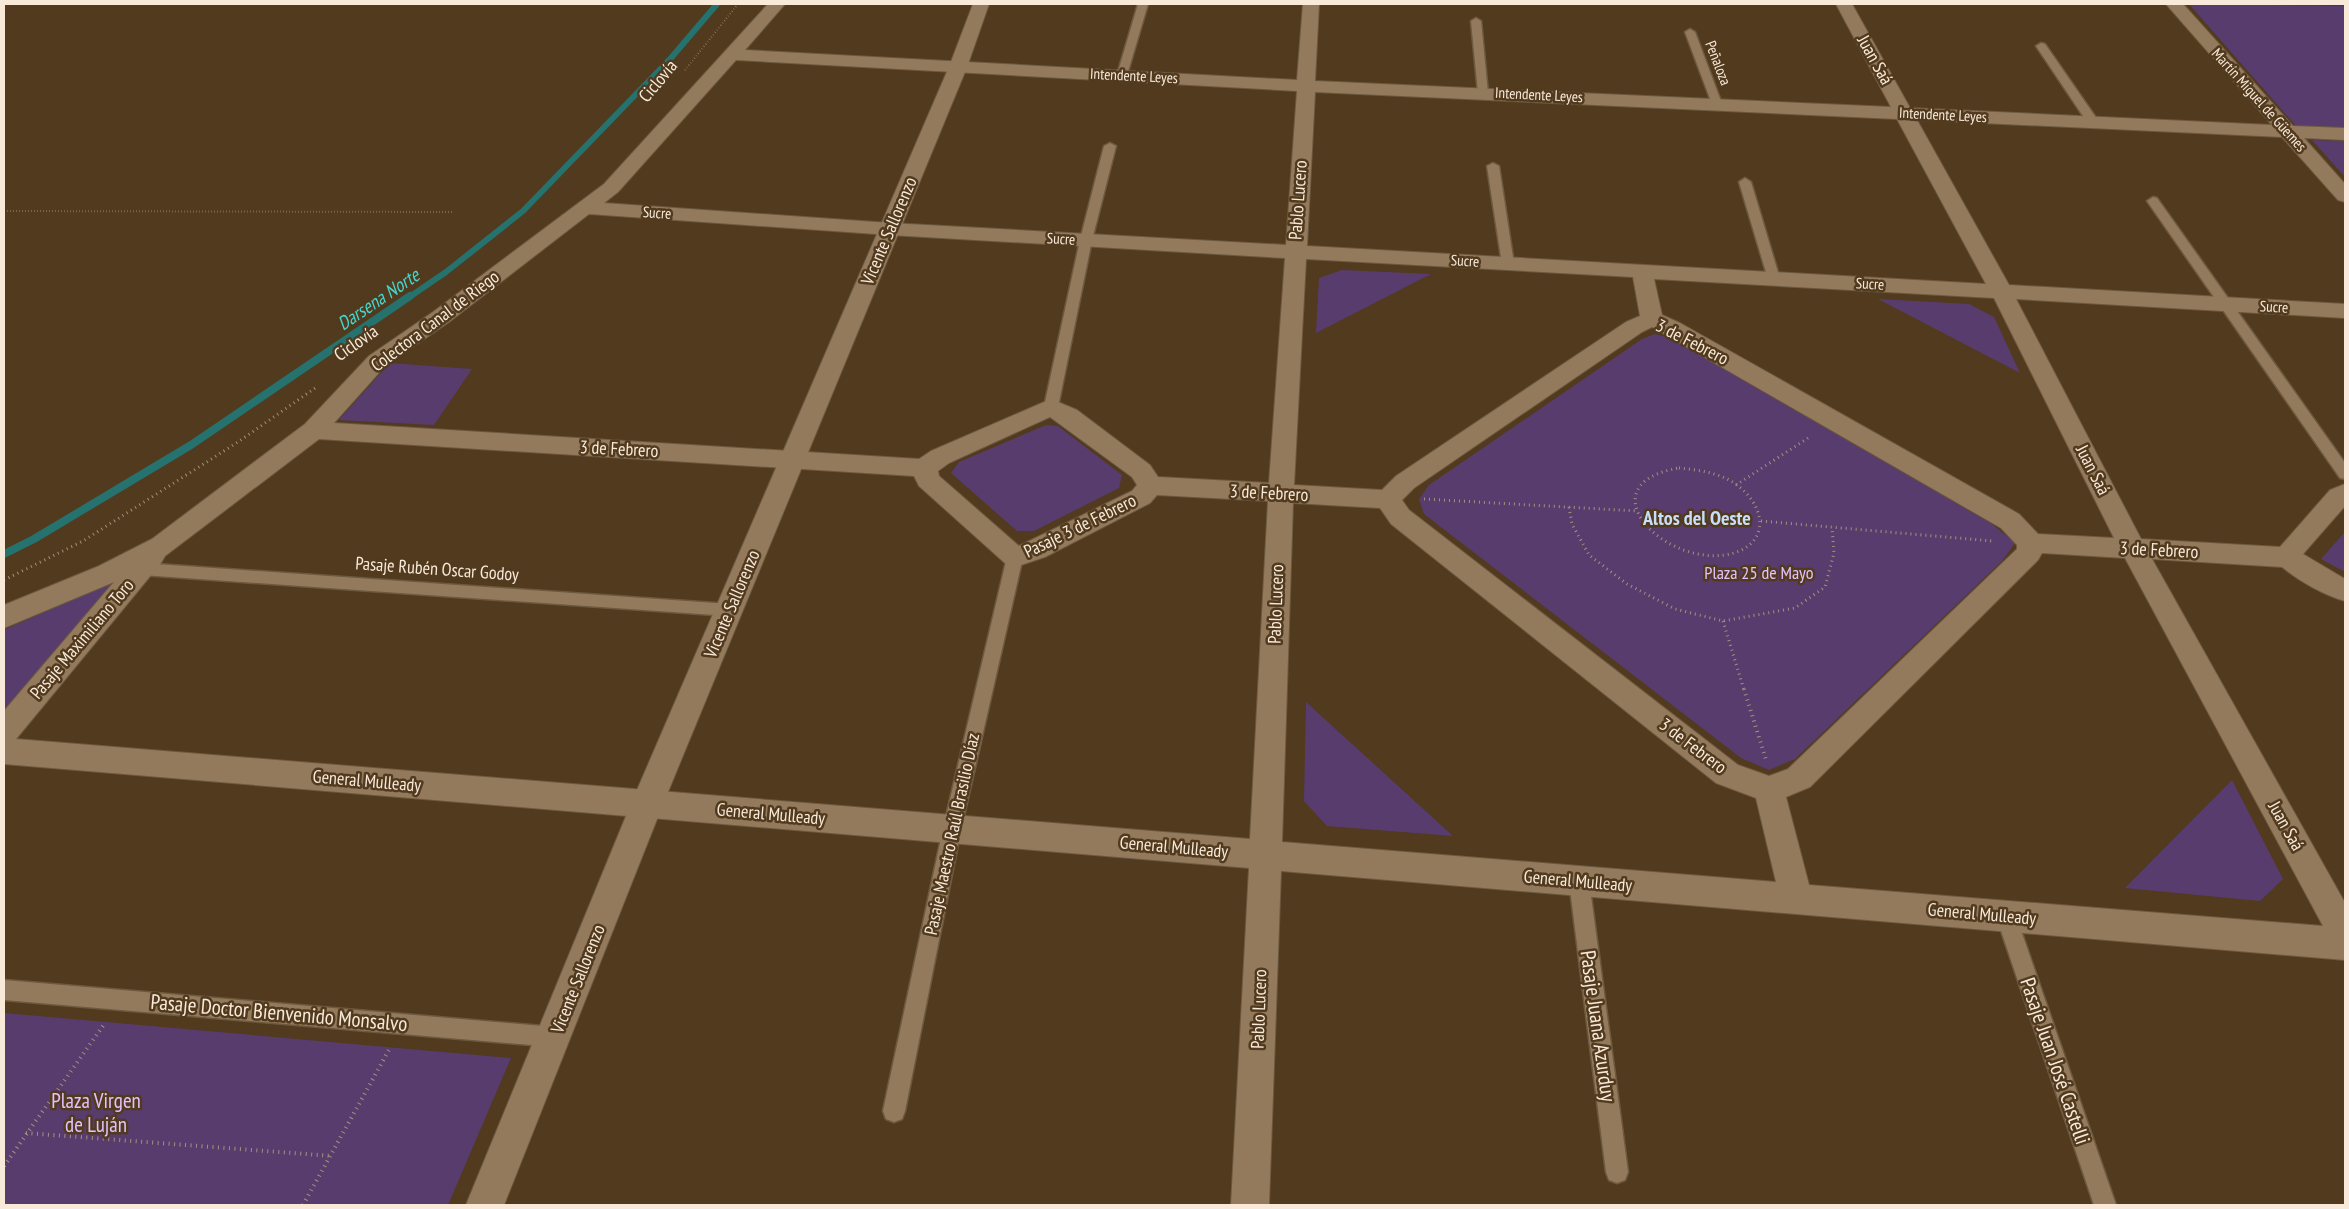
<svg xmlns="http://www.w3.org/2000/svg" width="2349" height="1209" font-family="'PT Sans Narrow',sans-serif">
<rect width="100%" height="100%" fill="#513a1e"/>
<path fill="#593c6e" d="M2189 4 2345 6V128L2296 126Z
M2312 140 2345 141V177Z
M1342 270 1431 274 1316 333 1319 278Z
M1878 299 1969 304 1994 317 2020 373Z
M1655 334 1670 338 1992 524 2015 543 2002 561 1795 759 1769 770 1741 758 1424 514 1419 499 1429 485 1642 339Z
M390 363 472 369 434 425 339 420Z
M1046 425 1058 426 1122 475 1119 488 1034 531H1017L951 473 959 462Z
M2345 532V572L2321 559Z
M119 579 4 718V630Z
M1306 702 1453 836 1327 826 1304 801Z
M2232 780 2283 879 2260 901 2125 888Z
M4 1013 511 1058 448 1205H4Z"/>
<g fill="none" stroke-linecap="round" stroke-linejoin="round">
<path stroke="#25726e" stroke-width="6" d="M408 298 446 272 523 211 671 58 717 4"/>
<path stroke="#25726e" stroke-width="8" d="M4 554 34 539 191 445 410 296"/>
<defs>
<path id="lane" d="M1138 4H1148L1127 75 1122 78 1117 75Z
M1476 18 1481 21 1488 93 1483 96 1478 93 1471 21Z
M1690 29 1695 32 1722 104 1721 106H1713L1712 104 1685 32Z
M2041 43 2045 44 2099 122 2097 124H2089L2087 122 2036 46Z
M1110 143 1116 146 1092 240 1058 407 1051 412 1044 407 1080 240 1104 146Z
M1493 163 1499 166 1514 264 1508 268 1502 264 1487 166Z
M1745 178 1751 182 1780 279 1779 282H1769L1768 279 1739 182Z
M2153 197 2157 198 2345 463V479L2340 478 2147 201Z
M1015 551 1021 553 1023 557 961 829 905 1111 902 1119 894 1122 886 1119 883 1111 943 829 1007 557 1009 553Z
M142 563 729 604 735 606 737 610 735 614 729 616 142 575 136 573 134 569 136 565Z
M1579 872 1586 875 1589 881 1628 1172 1625 1180 1617 1183 1609 1180 1606 1172 1569 881 1572 875Z
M2006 907 2013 910 2016 916 2116 1205H2094L1996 916 1999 910Z
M4 980 554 1027 561 1030 564 1037 561 1044 554 1047 4 1000Z"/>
<path id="street" d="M768 4H785L745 50 1297 80 1303 4H1319L1315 81 1891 107 1836 4H1852L1910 108 2272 125 2166 4H2183L2293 126 2345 128V140L2304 138 2345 184V202L2338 200 2282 137 1917 120 2009 285 2345 304V318L2016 299 2141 539 2280 547 2330 490 2345 484V506L2303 554 2345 579V601C2324 595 2299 581 2282 567L2152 559 2345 903V960L1281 871 1269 1205H1231L1249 868 4 764V711L114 582 4 628V605L99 566 152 539 305 424 369 356 433 312 604 184ZM736 60 1297 91 1286 245 890 223 604 203 618 192ZM1315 92 1897 119 1986 284 1307 246ZM589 214 890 235 1285 258 1269 483 1158 477 1150 465 1077 410 1051 399 931 451 919 459 334 423 385 366 449 322ZM1306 259 1633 277 1640 316 1626 322 1396 476 1382 490 1294 485ZM1654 279 1994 298 2114 538 2038 534 2019 514 1680 323 1662 315ZM1652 327 2001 528 2017 545V549L1788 769 1769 776 1738 765 1409 510 1402 500 1414 488 1642 332ZM1050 417 1132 477 1137 485 1132 491 1019 546 939 476 938 471 949 463ZM319 439 914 476 919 486 1006 564 1015 567 1045 557 1150 503 1157 495 1268 501 1250 839 16 739 161 563 165 556ZM1293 503 1380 508 1391 524 1716 783 1756 798 1776 882 1282 842ZM2042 553 2125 558 2323 926 1809 885 1786 797 1810 787 2038 560Z"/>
<path id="secondary" d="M973 4H989L967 67 663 804 504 1205H466L631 804 949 67Z"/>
</defs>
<use href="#lane" stroke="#6c5940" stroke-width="3"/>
<use href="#street" stroke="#6c5940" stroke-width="2"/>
<use href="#secondary" stroke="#6c5940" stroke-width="2"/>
<path stroke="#a4917b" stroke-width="2" stroke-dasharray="0.5 2.5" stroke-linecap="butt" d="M685 70 738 4
M4 211 452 212"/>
<path stroke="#a4917b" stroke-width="3" stroke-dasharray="1 4" stroke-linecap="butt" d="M1679 468C1699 470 1721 473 1737 485 1769 509 1769 548 1725 555 1660 564 1586 484 1679 468Z
M1736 485 1811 436
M1424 499 1637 511
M1569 507 1572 524 1589 555 1627 584 1675 609 1723 621 1795 608 1825 587 1834 553 1832 527
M1761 521 1992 541
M4 580 83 541 238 442 318 386
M1723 621 1744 690"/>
<path stroke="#a4917b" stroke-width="4" stroke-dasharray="1 4.5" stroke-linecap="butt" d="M1744 689 1766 760
M26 1133 332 1156
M4 1166 105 1023
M303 1205 390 1048"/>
<use href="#lane" fill="#947a5d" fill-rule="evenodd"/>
<use href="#street" fill="#947a5d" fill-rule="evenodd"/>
<use href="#secondary" fill="#947a5d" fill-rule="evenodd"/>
</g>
<g text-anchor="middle" stroke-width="5" stroke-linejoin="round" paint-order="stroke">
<g font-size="15" fill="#f8e9d9" stroke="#513a1e">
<text transform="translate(1718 63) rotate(69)" y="5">Peñaloza</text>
<text transform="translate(1134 76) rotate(3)" y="5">Intendente Leyes</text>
<text transform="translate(1539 95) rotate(3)" y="5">Intendente Leyes</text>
<text transform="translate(2259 100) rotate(48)" y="5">Martín Miguel de Güemes</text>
<text transform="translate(1943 115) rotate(3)" y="5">Intendente Leyes</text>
<text transform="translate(657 213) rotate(4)" y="5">Sucre</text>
<text transform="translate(1061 239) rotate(3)" y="5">Sucre</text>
<text transform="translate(1465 261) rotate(3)" y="5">Sucre</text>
<text transform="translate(1870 284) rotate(3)" y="5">Sucre</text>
<text transform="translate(2274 307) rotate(3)" y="5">Sucre</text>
</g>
<g font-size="18" fill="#f8e9d9" stroke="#513a1e">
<text transform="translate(1875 60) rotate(61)" y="6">Juan Saá</text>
<text transform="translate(658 81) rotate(-50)" y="6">Ciclovía</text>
<text transform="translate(1298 200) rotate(-86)" y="6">Pablo Lucero</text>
<text transform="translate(889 231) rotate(-67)" y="6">Vicente Sallorenzo</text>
<text transform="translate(435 321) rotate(-37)" y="6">Colectora Canal de Riego</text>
<text transform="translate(1692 342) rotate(27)" y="6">3 de Febrero</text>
<text transform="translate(356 343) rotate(-35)" y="6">Ciclovía</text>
<text transform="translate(619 449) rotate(3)" y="6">3 de Febrero</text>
<text transform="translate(2093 470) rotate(63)" y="6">Juan Saá</text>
<text transform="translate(1269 493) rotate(3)" y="6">3 de Febrero</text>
<text transform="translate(1080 526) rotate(-26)" y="6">Pasaje 3 de Febrero</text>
<text transform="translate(2159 550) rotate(3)" y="6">3 de Febrero</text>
<text transform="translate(437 569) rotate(4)" y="6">Pasaje Rubén Oscar Godoy</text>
<text transform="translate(732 604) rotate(-67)" y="6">Vicente Sallorenzo</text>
<text transform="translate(1276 604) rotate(-88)" y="6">Pablo Lucero</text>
<text transform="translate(82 639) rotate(-50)" y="6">Pasaje Maximiliano Toro</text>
<text transform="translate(1693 746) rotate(37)" y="6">3 de Febrero</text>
<text transform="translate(367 781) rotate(5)" y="6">General Mulleady</text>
<text transform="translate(771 814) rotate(5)" y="6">General Mulleady</text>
<text transform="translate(2286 826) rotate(61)" y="6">Juan Saá</text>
<text transform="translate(952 834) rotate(-78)" y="6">Pasaje Maestro Raúl Brasilio Díaz</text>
<text transform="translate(1174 847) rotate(5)" y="6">General Mulleady</text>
<text transform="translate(1578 881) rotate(5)" y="6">General Mulleady</text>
<text transform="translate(1982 914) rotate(5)" y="6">General Mulleady</text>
<text transform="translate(578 979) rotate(-68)" y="6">Vicente Sallorenzo</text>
<text transform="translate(1259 1009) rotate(-88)" y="6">Pablo Lucero</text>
</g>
<g font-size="18" fill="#e3c0fe" stroke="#513a1e">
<text x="1759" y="579">Plaza 25 de Mayo</text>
</g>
<g font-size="19" font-style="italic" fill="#44d7d0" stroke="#513a1e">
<text transform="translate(378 299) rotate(-34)" y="7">Darsena Norte</text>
</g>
<g font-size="20" font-weight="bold" fill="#c8def6" stroke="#513a1e">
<text x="1697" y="525">Altos del Oeste</text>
</g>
<g font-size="21" fill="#f8e9d9" stroke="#513a1e">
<text transform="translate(279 1013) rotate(5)" y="7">Pasaje Doctor Bienvenido Monsalvo</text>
<text transform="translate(1598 1026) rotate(82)" y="7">Pasaje Juana Azurduy</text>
<text transform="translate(2055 1061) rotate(71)" y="7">Pasaje Juan José Castelli</text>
</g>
<g font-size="21" fill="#e3c0fe" stroke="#513a1e">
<text x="96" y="1108">Plaza Virgen<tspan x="96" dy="24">de Luján</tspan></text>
</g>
</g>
<rect width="2349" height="1209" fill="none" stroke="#f8e9d9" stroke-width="10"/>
</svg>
